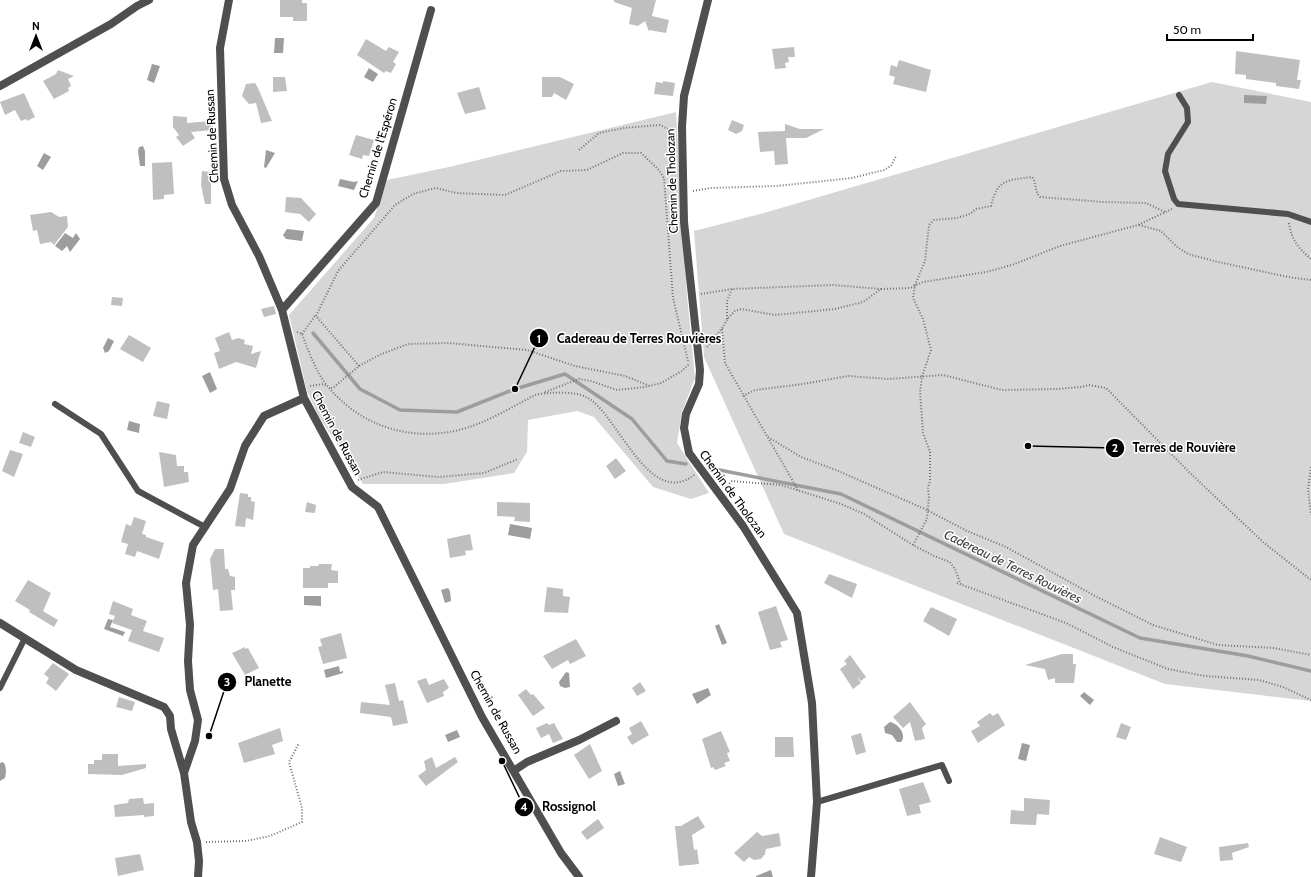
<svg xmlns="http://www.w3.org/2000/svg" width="1311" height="877" font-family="Cabin,sans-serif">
<rect width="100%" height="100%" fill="#fff"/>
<path fill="#d6d6d6" d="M1212 82 1311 102V701L1165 684 784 534 704 357 694 231 764 213Z
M676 112 687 296 695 378 682 412 677 443 709 493 691 499 653 487 594 417 577 411 528 420 527 452 514 473 444 484H363L318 415 307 391 289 315 374 218 387 180 449 167Z"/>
<path fill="#9d9d9d" d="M275 38H284L283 53H274Z
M152 64 160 66 154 83 147 80Z
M369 68 378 74 373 82 364 77Z
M1244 95 1267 96 1266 104 1244 103Z
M143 146 145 151V166H140L138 151 139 147Z
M266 150 275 153 266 168 264 167Z
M44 153 51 157 43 170 37 166Z
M340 179 354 182 358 181 354 190 338 186Z
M287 229 304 231 302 241 286 239 283 235Z
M65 233 73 238 76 233 80 239 70 252 67 246 62 251 55 246Z
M108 338 114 341 109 351 105 353 103 348Z
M210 372 217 389 210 393 202 376Z
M129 421 140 424 139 433 127 430Z
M510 524 532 528 530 539 508 535Z
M448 588 450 591 451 601 445 603 441 590Z
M304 596H321V606L304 605Z
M108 619 113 620 110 627 125 632 123 636 104 629Z
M719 624 727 643 722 645 715 626Z
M339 666 340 672 343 671V673L326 678 324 670Z
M566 672 569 673 570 687 565 688 560 686 559 682Z
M708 688 711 695 697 704 692 694Z
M1084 692 1094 700 1090 705 1080 696Z
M890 722C899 724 907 735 901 742H897L892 735 885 733 884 727Z
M457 730 460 737 448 742 445 735Z
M1022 743 1030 745 1026 761 1018 759Z
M3 762C7 766 6 773 5 778L0 781V763Z
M620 771 625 784 618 786 614 774Z
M771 870 773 877H756V876Z"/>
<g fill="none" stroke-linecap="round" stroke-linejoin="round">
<path stroke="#9d9d9d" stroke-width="3.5" d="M313 333 360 389 400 410 457 412 515 389 565 374 632 419 667 461 686 464
M709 468 841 494 1140 638 1248 656 1311 671"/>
</g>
<path fill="#bfbfbf" d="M280 0H302V3H307V21H293V17H280Z
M614 0H656L652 16 669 20 666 33 649 30V32L645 21 638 26 629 24 632 8 614 2Z
M366 39 386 51 389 47 399 52 393 62 396 64 391 73 386 71 384 73 357 55Z
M794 47 795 57H788L789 62 785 63 786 68 775 69 772 49Z
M1236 51 1300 60 1297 80H1301L1299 89 1276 86V83L1246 79V75L1235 74Z
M899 60 931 70 926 92 893 84 895 77 889 75 891 65 897 67Z
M58 70 74 76 68 79 71 86 68 88 69 91 54 99 43 81 56 74Z
M273 77H285L287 91 273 92Z
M542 77H560L574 84 566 100 554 93 552 97H542Z
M663 81 675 83 673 96 654 94 656 82 663 83Z
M255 83 258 88 272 121 261 123 256 103 249 104 242 96 246 84Z
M479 87 486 109 465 114 457 93Z
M24 93 35 117 27 121 26 119 21 121 15 110 5 115 0 102Z
M173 116 187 117V123L212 121 213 130 191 132 195 138 183 146 176 137 179 135 173 127Z
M732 120 744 125 742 131 736 134 728 130Z
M785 124 800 129H824L806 138H786L788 164 775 165 774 151 760 152 758 132 785 131Z
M356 135 374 140 369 156 363 155 362 159 349 155Z
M172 162 174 194 164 195V199L153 200 152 163Z
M202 171 211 172V204H205L201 185Z
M286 197 301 198 316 214 309 222 300 214 285 212Z
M51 212 59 217 67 216 68 227 54 245 51 242 40 244 37 230 33 231 30 215Z
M112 297 123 298 122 306 111 305Z
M274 306 276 314 264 317 261 309Z
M229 332 232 340 238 338 245 340 244 344 253 346 251 354 261 351 256 368 236 362 219 369 214 353 220 351 215 338Z
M129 335 151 348 143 362 120 349Z
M157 401 170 404 167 419 153 416Z
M23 432 35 437 31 447 19 443Z
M10 450 23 454 14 477 2 471Z
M159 452 176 455 177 466H184V472H188L189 482 164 487Z
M616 458 626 471 615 479 606 466Z
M240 493 248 494V497H251V501L255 502 253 520 246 518 245 527 235 526Z
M307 502 316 505 315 513 305 512Z
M497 502 530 503V522L514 521 515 517 497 516Z
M134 517 146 521 142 534 146 535V537L164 543 159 559 137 551 135 557 125 554 128 544 121 542 126 524 131 526Z
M470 534 473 550 465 551 466 555 450 558 447 539Z
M215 549H224L225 569H228L230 576 235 577V590H231L233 610 220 611 218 589 213 590 210 559Z
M319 564H332L331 570 338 571V583H328V588H303V568H310V566H318Z
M829 574 857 584 852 598 824 583Z
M28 580 51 593 43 611 58 620 54 627 29 612 30 610 15 601Z
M547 587 563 589V596L570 597 568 613 544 612Z
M113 601 133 609 131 615 147 621 143 631 164 638 159 652 128 641 132 630 112 623 115 616 109 614Z
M776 606 788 640 780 642 782 647 770 650 758 612Z
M931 607 957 619 949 636 923 621Z
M341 633 347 658 323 664 318 647 322 646 320 639Z
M576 639 586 656 570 664 568 660 552 669 543 656Z
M245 647V649L248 648 259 668 245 675 232 653Z
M1062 654H1073V664H1076L1074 683H1055V678L1048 680 1045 669 1025 665Z
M850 655 866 677 861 681 857 677 861 683 853 689 840 669 847 664 844 661Z
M53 663 69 674 56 691 46 683 49 678 44 674Z
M426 678 429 685 444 679 449 688 443 692 444 696 427 703 417 681Z
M640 682 646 691 637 696 632 688Z
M395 683 399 701 403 700 408 723 393 726 391 717 360 713 361 702 390 705 385 685Z
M526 689 531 695 533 694 545 708 533 716 518 695Z
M119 697 135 702 132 711 116 707Z
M910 702 926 724 922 728 925 739 915 741 910 722 903 728 893 717Z
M990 713 993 716 998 713 1005 725 978 743 971 731 980 726 977 722Z
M641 721 649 735 632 745 627 737 632 734 629 728Z
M547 723 549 725 554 723 563 739 553 743 549 734 541 738 536 728Z
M1121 723 1131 727 1126 740 1116 737Z
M280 728 283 741 272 745 275 754 244 763 238 743Z
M721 731 730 752 727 753 730 761 724 763 726 766 715 770 713 767 711 768 702 739Z
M861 733 866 752 856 755 851 736Z
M775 737H793L794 757H775Z
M590 744 602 771 589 779 574 755Z
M102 754H118V766L146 764V768L122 775 88 774V764H94V760H102Z
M432 757 436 768 455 757 458 762 426 786 418 776 426 770 424 761Z
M923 782 931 802 919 805 921 813 907 816 899 789Z
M143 798 144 804 154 803V816L144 817V815L115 817 114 805 128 803 129 799Z
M1024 798 1050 800 1049 815 1037 814 1036 825 1010 824 1011 810 1024 811Z
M698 816 705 827 692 835 694 850 697 849 699 864 679 866 675 826H681Z
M598 819 604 828 587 840 581 832Z
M757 832 762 836 779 833 781 846 766 849 765 854 761 859 754 860 749 857 744 862 734 853Z
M1160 837 1187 847 1181 862 1154 854Z
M1248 843 1249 847 1232 853 1233 860 1220 861 1219 847Z
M140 854 144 870 118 876 115 858Z"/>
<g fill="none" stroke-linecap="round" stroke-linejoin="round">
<path stroke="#717171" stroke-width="2" stroke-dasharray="1 2" stroke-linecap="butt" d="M579 150 599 133 624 128 660 125 672 131
M693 191 710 188 777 186 852 178 884 170 891 166 896 156
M1289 223C1291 239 1299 249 1311 259
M1139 225 1161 231 1176 246 1188 254 1214 261 1288 277 1311 280
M701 294 732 289 833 285 881 289
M727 319V301L732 289
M722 329 725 363 798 490
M297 332 302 334C308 350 315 369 325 383 357 424 405 441 455 431 483 425 510 408 535 395 547 392 575 391 586 397 617 411 648 510 694 475
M302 334 315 316
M707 347 723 327 728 318 735 311 741 309 775 315 835 309 863 302 881 289 910 288 923 282 986 272 1012 265 1060 246 1138 225 1172 209
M359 366 316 316 338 271 395 205 413 194 436 188 456 193 505 195 561 171 587 170 623 153H641L659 170 664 178 673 298 688 361
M310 386 323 384 327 386
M331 388 334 387 359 366 379 355 408 344 448 343 527 350 575 366 625 376 650 386
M545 392 579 379 591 381 617 390 645 387 661 383 682 371 690 363
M743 396 755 390 803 384 848 376 889 379 943 375 1002 390 1057 389 1081 387 1089 385 1106 388 1188 471 1263 542 1311 580
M768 437 801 457 836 470 927 510 967 531 1006 547 1097 597 1153 625 1218 645 1274 648 1311 655
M1311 467 1308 489 1311 515
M358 480 383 472 438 477 484 473 518 459
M725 488 732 481 781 485 841 504 864 514 913 545 934 556 950 562 955 569 961 585
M913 545 927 519 929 497 928 488 930 481V452L923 433 920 392 922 377 931 350 923 319 913 298 915 285 925 261 929 225 934 220 957 218 970 214 976 209 991 206C997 179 1008 180 1032 177 1037 183 1034 191 1040 197L1104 202 1146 203 1165 212
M957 583 1066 623 1113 647 1168 669 1205 676 1259 680 1283 687 1311 700
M206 842 246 841 270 836 302 822V808L289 762 299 743"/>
<path stroke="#4f4f4f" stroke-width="6" d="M1179 95 1187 108 1188 122 1168 154 1165 171 1174 199 1178 204 1288 214 1311 222
M55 404 101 434 138 491 205 527
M0 688 25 638
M817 802 942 765 949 781"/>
<path stroke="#4f4f4f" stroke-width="8" d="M229 0 220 48 224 179 232 205 259 256 282 310 304 398 352 487 378 507 482 717 561 853 579 877
M708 0 684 96 682 127 684 222 700 370 699 384 686 414 684 428 689 453 743 526 797 613 812 703 817 802 811 877
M0 86 111 24 137 6 149 0
M282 310 376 203 431 10
M0 623 76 670 164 707 170 716 171 729 184 773
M515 770 527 762 579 740 616 721
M198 877 199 861 197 842 191 822 184 773 195 741 198 720 190 690 188 661 190 625 186 583 193 545 230 489 245 446 264 416 304 398"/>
</g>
<g text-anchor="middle" stroke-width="3" stroke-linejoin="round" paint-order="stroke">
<g font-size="12" fill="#000" stroke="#fff">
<text transform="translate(212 136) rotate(-93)" y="4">Chemin de Russan</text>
<text transform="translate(378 148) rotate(-73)" y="4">Chemin de l'Espéron</text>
<text transform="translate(672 181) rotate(-92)" y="4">Chemin de Tholozan</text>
<text transform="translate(337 433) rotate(62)" y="4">Chemin de Russan</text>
<text transform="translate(733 494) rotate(54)" y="4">Chemin de Tholozan</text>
<text transform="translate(496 712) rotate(61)" y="4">Chemin de Russan</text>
</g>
<g font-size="13" font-style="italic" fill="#3e3e3e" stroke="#fff">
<text transform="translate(1013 566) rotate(26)" y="5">Cadereau de Terres Rouvières</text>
</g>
</g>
<path fill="none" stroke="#000" stroke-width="1.5" d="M515 389L539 338M1028 446L1115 448M209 736L227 682M502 761L524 807"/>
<g fill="#000" stroke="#fff" stroke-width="1.5">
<circle cx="515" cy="389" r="4"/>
<circle cx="1028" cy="446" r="4"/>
<circle cx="209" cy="736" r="4"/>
<circle cx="502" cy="761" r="4"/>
<circle cx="539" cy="338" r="10"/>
<circle cx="1115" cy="448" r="10"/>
<circle cx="227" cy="682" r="10"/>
<circle cx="524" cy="807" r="10"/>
</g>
<g font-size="12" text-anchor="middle" font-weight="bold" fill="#fff">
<text x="539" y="343">1</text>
<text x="1115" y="452">2</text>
<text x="227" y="686">3</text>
<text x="524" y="811">4</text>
</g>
<g font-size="13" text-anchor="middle" font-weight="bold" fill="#000" stroke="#fff" stroke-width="3" stroke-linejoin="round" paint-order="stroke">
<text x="639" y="343">Cadereau de Terres Rouvières</text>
<text x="1184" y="452">Terres de Rouvière</text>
<text x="268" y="686">Planette</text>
<text x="569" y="811">Rossignol</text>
</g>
<g transform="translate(36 36)" stroke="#ffffff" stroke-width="3" paint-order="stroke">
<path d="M0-3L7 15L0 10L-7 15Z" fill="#000000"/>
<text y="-6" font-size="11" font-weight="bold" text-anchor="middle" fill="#000000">N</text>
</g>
<path d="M1167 34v6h86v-6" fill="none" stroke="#000000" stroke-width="2"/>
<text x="1173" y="34" font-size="12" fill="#000000" stroke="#ffffff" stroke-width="3" paint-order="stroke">50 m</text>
</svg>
